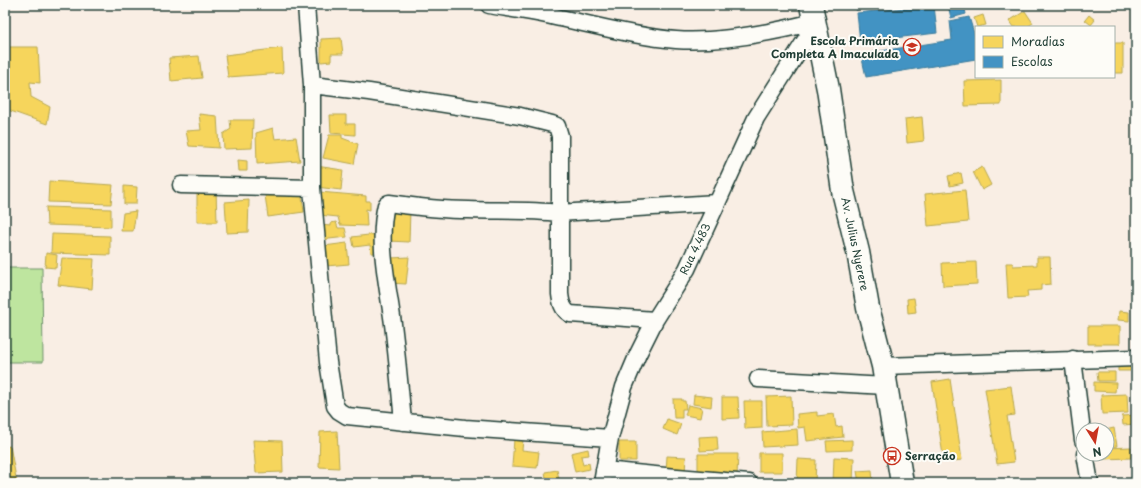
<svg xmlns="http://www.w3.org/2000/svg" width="1141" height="488" font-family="'Playpen Sans',sans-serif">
<rect width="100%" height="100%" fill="#f9eee4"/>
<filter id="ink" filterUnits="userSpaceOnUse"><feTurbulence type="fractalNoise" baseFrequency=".025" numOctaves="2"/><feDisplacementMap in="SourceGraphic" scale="8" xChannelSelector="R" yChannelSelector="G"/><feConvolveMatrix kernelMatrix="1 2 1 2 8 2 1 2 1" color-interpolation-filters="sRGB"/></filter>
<g filter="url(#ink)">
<path fill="#bee59f" stroke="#6e916a" d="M5 268H42L43 362H5Z"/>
<path fill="#f6d55c" stroke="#b6a750" d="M1025 11 1033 23 1027 27H1013L1009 21Z
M983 15 986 25 977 27 974 18Z
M1089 15 1095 20 1091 25 1085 20Z
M341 38 343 54H331V61L321 62V39Z
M1114 43H1123V73H1114Z
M5 47H38L40 83 30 82 31 97 50 107 47 124 5 109V101L8 93Z
M282 48 283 73 228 77 225 55Z
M199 56 202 78 171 81 169 58Z
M1001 80V105L965 106 964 81Z
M199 114 217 116 219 148 189 146 186 131 201 130Z
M330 115H346V124H355V135L331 133Z
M922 117 924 141 907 143 905 119Z
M230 120H253L252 148 224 149 223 134 231 129Z
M273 128 275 139 296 137 300 161 257 164 256 133Z
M329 135H342V138L358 144 354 164 323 158Z
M238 160 247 161V171H239Z
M316 166 343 170 341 190 316 187Z
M982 167 991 185 982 190 973 172Z
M961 173 963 183 950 186 948 176Z
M49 181 113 185 111 204 48 202Z
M124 186 137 187 136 204H124Z
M216 190 217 222H197V192Z
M965 190 968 222 928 226 925 194Z
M301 191 304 212 268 217 265 195Z
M319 192 366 196V201H370V210L366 209 367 226 340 225 338 217 319 215Z
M249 200 248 232 227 233 225 202Z
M46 207 111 209V227L47 225Z
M389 210H410L409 242 388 241Z
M136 211 133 231H121L123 213Z
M336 222 338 228H345L347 237 320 240 319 225 331 226V223Z
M52 234 110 236V255L51 253Z
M377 234 378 253H371L370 245 354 247 352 237Z
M347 243 349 264 326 266 324 246Z
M46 253 57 255 56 268 45 267Z
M409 257 406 284 389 283 391 258Z
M1037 257H1050L1051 284 1041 285V290L1027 291 1028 297 1008 298 1006 263H1013V266L1037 265Z
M62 258 94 259 92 289 58 285Z
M976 262 977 284 943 286 942 263Z
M914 298 916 312 908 313 907 299Z
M1119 311 1129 312V321L1118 320Z
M1088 326H1120V344H1088Z
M1118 361H1131V371H1118Z
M1097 372H1115V381H1098Z
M950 379 962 460 944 462 932 382Z
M1094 382 1116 383 1115 392 1094 391Z
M1011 386 1015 415 1007 416 1014 462 997 464 985 389Z
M1127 394 1128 413 1102 414 1101 395Z
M694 395 712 397 711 407 693 404Z
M791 396 792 425 767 426 766 397Z
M722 397H738L739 418 722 419Z
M673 399H682V401H685L686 409H682V418H674Z
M744 401H762V428L745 429Z
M688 405 702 408 700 418 685 415Z
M817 412V416L834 414 836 427 842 426 843 437 807 441 805 427 798 428 797 414Z
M1136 415V424L1123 425 1122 416Z
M667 419 681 424 677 435 663 429Z
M1114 428 1117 446 1108 447 1107 430H1105Z
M797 429 798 445 763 447 762 432Z
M337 431 339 468 319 467 320 432Z
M717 436 718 450 700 451 699 437Z
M514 439 523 440 522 450 539 452 537 468 512 466Z
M253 440 282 441 283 472 256 473Z
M852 440V450L827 451 826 441Z
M619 442H636V461H619Z
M10 446 17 483H5V447Z
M1131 447V458L1104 459V454H1107V448Z
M588 449 589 455 581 456 583 465 589 463 590 469 575 472 571 453Z
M759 453H782V472H759Z
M698 454H738L737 476H698Z
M667 456 686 457 685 473 666 472Z
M834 457 854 458 853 483H833Z
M1133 458H1136V483H1135Z
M798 459 816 460 815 483 797 482Z
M557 470 560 483H547L545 472Z
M872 470 873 483H859L857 471Z"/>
<path fill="#4393c3" stroke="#387998" d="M855 5H891L856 10Z
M934 5 937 33 860 42 857 13Z
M948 5H964L966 14 951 18Z
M969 17 976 40V59L866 77 861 54 952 40 950 21Z"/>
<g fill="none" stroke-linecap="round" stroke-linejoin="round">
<defs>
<path id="street" d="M306 5 312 85V188L328 362 335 406 339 411 347 416 465 428 610 438
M489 5C513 9 537 12 560 18 599 26 637 37 676 40 718 43 774 32 814 22
M312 85 369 92 520 116 552 124 557 126 560 136V294C561 302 562 309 570 314L655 320
M181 185 312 188
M1073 359 1083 440
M883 366 1136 358
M758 379 886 386
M403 422C400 389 397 356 393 324 388 285 377 243 386 205L389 203C416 207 443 210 469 210 499 211 529 210 559 213L716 203
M1085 454 1090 483
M604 470 665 476 749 483
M602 483 610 438 624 387 638 354 655 320 687 269 756 118 815 25"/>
<path id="secondary" d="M811 5 828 89 843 191 858 252 868 308 883 366 902 483"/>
</defs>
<use href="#street" stroke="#1f3d34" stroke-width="19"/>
<use href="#secondary" stroke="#1f3d34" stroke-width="25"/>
<use href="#street" stroke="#fdfcf7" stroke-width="16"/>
<use href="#secondary" stroke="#fdfcf7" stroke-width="22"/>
</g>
</g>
<defs>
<symbol id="school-ring" viewBox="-11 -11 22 22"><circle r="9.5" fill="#fdfcf7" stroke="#c8321e" stroke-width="1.5"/><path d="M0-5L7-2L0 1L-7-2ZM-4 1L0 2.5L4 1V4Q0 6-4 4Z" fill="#c8321e"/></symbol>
<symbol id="bus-ring" viewBox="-11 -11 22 22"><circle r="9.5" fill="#fdfcf7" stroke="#c8321e" stroke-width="1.5"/><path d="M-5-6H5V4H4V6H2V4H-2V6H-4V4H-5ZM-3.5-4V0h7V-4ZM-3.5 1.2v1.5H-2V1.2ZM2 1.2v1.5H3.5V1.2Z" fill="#c8321e"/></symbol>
</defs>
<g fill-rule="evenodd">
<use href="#school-ring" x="902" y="37" width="20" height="20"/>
<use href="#bus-ring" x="882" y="446" width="20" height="20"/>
</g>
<g text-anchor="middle" stroke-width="4" stroke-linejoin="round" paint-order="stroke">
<g font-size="11" font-weight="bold" fill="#1f3d34" stroke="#fdfcf7" text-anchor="end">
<text x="899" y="45">Escola Primária<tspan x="899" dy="13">Completa A Imaculada</tspan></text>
<text x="905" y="460" text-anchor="start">Serração</text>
</g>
<g font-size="11" fill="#1f3d34" stroke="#fdfcf7">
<text transform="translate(855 244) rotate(78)" y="4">Av. Julius Nyerere</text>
<text transform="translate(695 249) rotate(-64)" y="4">Rua 4.483</text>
</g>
</g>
<rect width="1141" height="488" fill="none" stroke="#fdfcf7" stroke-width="20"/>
<rect x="10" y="10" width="1121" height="468" fill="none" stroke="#1f3d34" stroke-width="1.5" filter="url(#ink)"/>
<rect x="975" y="26" width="140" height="52" fill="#fdfcf7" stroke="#a4b0a9"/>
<rect x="983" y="36" width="20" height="12" fill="#f6d55c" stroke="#a4b0a9"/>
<text x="1011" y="46" font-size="12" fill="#1f3d34">Moradias</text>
<rect x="983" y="56" width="20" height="12" fill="#4393c3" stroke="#a4b0a9"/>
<text x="1011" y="66" font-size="12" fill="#1f3d34">Escolas</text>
<g transform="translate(1095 442) rotate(169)"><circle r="19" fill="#fdfcf7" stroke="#a4b0a9"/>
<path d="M0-3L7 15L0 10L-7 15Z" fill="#c8321e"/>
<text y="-6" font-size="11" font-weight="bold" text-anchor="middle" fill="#1f3d34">N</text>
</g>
</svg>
